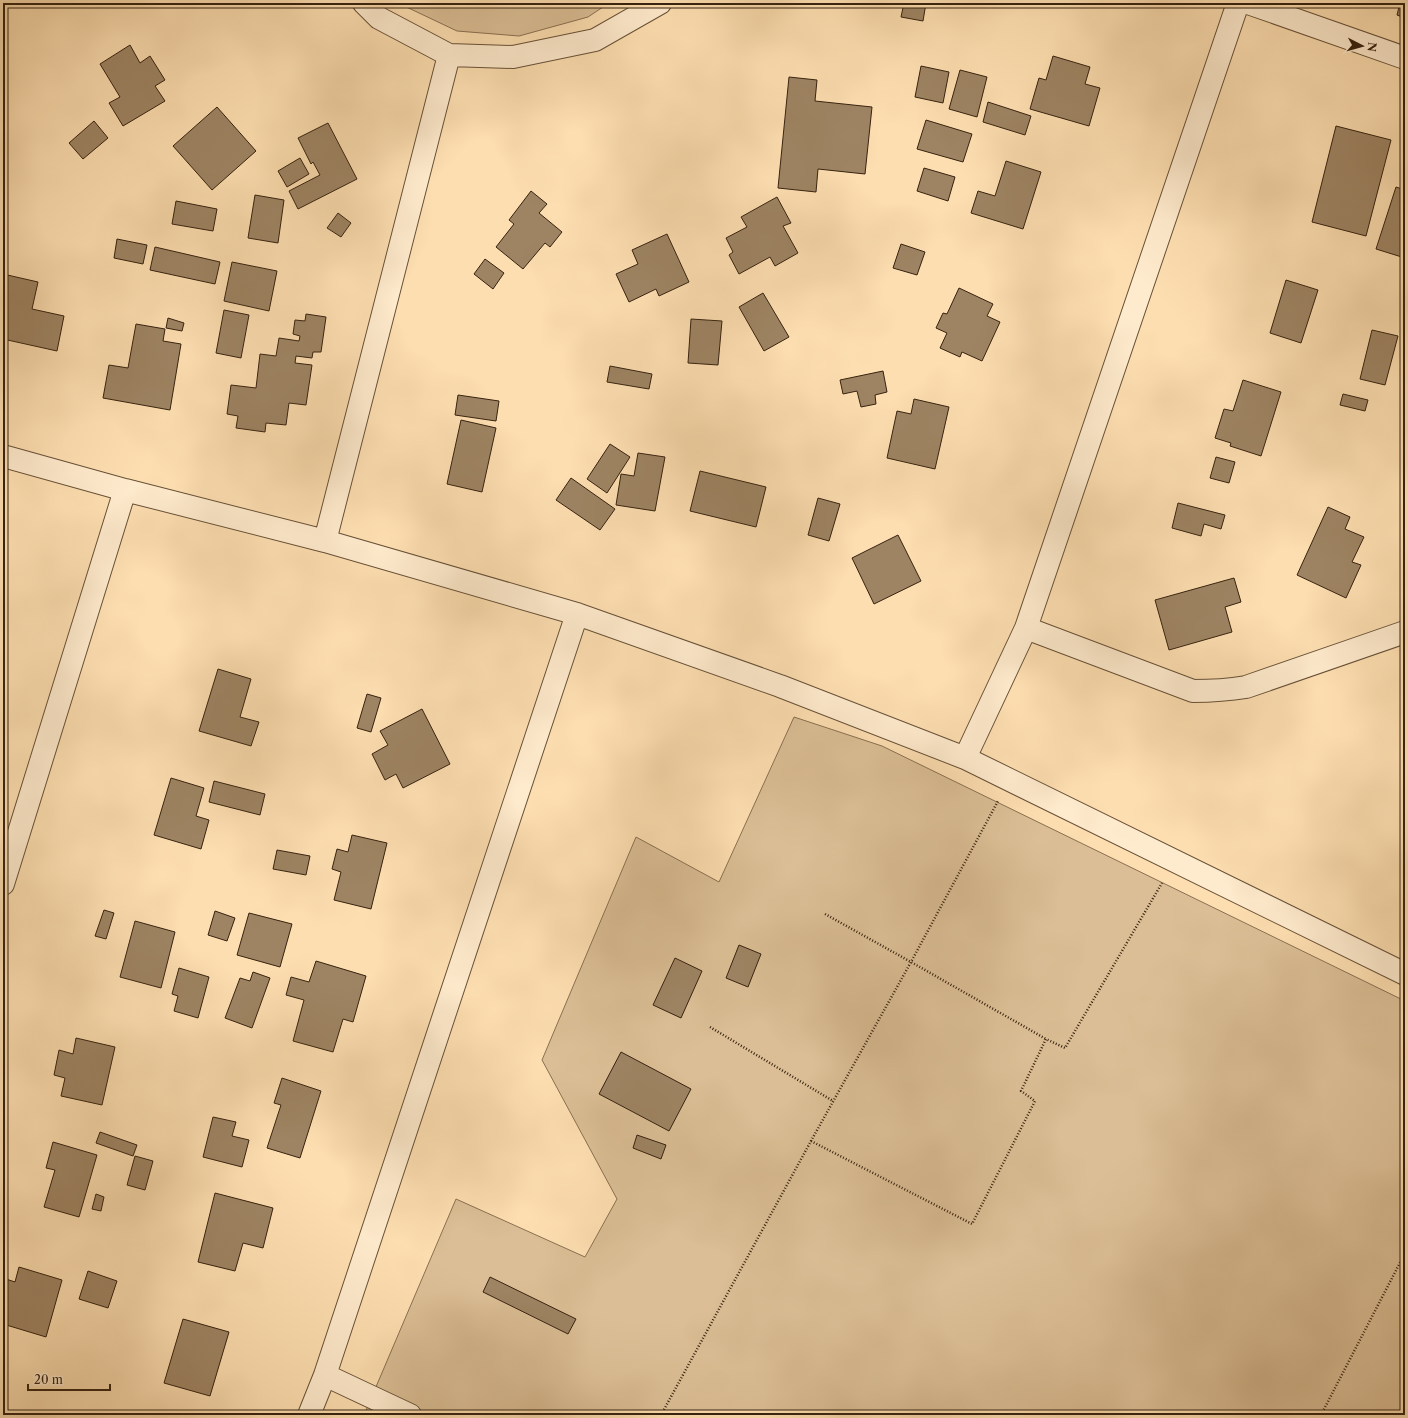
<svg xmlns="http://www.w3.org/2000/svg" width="1408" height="1418" font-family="'Libre Caslon Text',serif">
<rect width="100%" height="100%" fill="#fddeb0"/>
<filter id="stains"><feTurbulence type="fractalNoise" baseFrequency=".005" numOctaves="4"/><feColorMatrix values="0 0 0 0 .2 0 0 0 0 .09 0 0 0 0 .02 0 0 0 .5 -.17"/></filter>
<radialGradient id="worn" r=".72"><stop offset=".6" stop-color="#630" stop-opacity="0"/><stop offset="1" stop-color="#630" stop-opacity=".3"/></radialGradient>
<path fill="#dbbe95" stroke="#897052" d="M398 3H609L588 17 519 36 457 31Z
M794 717 882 746 1405 1001V1415H364L456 1199 585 1257 617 1199 542 1060 636 837 719 882Z"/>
<path fill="#9e8463" stroke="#37220f" d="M904 3H926L923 21 901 17Z
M1400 3H1405V18L1397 15Z
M130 45 140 63 150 56 165 80 155 86 165 101 123 126 109 103 120 97 100 64Z
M1053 56 1090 67 1085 84 1100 88 1089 126 1030 109 1039 78 1046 80Z
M921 66 949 72 943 103 915 97Z
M960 70 987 77 977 117 949 109Z
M789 77 817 80 815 101 872 107 865 174 818 169 816 192 778 188Z
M988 102 1031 116 1025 135 983 122Z
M217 107 256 151 212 190 173 146Z
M926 120 972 134 963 162 917 149Z
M94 121 108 138 83 159 69 143Z
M328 123 357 179 298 209 289 191 320 175 313 162 311 164 298 138Z
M1336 126 1391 140 1366 236 1312 222Z
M300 158 309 174 287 187 278 171Z
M1006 161 1041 172 1023 229 971 213 978 191 995 196Z
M924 168 955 177 948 201 917 191Z
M1396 187 1405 190V258L1376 249Z
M531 191 547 204 539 213 562 232 550 247 545 243 523 269 496 247 514 224 509 220Z
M255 195 284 200 278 243 248 238Z
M777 197 791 223 783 226 798 253 775 266 770 257 739 274 729 255 733 252 726 238 747 227 741 217Z
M176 201 217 209 213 231 172 224Z
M338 213 351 223 341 237 327 228Z
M667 234 689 282 659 296 656 289 629 302 616 274 638 264 632 250Z
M117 239 147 245 143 264 114 258Z
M901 244 925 252 917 275 893 268Z
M155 247 220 262 215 284 150 270Z
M485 259 504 273 493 289 474 274Z
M232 262 277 271 269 311 224 301Z
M3 274 38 282 32 309 64 316 57 351 3 339Z
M1286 280 1318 290 1301 343 1270 333Z
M959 288 993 304 987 316 1000 322 982 361 962 352 960 357 940 348 947 333 936 328 943 313 947 314Z
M763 293 789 337 764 351 739 307Z
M224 310 249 315 241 358 216 353Z
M306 314 326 317 321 352H313L312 358 296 356 295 363 312 365 306 405 289 403 286 425 266 423 265 432 236 428 238 416 227 414 231 385 256 388 260 354 276 356 279 338 299 341 300 336 293 334 295 320 305 321Z
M168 318 184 323 182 331 166 328Z
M691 319 722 321 718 365 688 363Z
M136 324 165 329 163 341 181 344 170 410 103 398 109 365 128 368Z
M1372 330 1398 336 1385 385 1360 379Z
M610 366 652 374 649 389 607 382Z
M883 371 887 392 875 395 876 404 861 407 857 391 843 394 840 380Z
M1243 380 1281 392 1261 456 1230 446 1231 443 1215 438 1224 409 1233 411Z
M1343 394 1368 400 1365 411 1340 405Z
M458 395 499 401 496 421 455 415Z
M914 399 949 407 935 469 887 458 897 411 911 414Z
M461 420 496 428 482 492 447 484Z
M610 444 630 457 607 493 587 479Z
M638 453 665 457 655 511 616 505 621 474 634 476Z
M1216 457 1235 462 1229 483 1210 478Z
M700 471 766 487 756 527 690 511Z
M571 478 615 509 600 530 556 500Z
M818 498 840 504 829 541 808 535Z
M1178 503 1225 515 1221 529 1204 524 1201 536 1172 528Z
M1328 507 1350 517 1345 529 1364 537 1352 562 1361 565 1346 598 1297 575Z
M898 535 921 581 874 604 852 558Z
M1234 578 1241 602 1225 607 1232 632 1169 650 1155 600Z
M218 669 251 679 240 717 259 722 251 746 199 731Z
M367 694 381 698 371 732 357 728Z
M422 709 450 764 403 788 396 774 385 780 372 754 388 745 380 731Z
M171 778 204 788 196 816 209 820 201 849 154 835Z
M214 781 265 794 260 815 209 802Z
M352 835 387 843 371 909 334 900 341 872 332 869 337 849 348 852Z
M277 850 310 856 306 875 273 869Z
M104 910 114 913 106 939 95 936Z
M215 911 235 918 227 941 208 935Z
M249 913 292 924 280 967 237 955Z
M135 921 175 932 161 988 120 977Z
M739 945 761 954 748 987 726 978Z
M675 958 702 971 681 1018 653 1005Z
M316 961 366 976 353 1022 343 1019 333 1052 293 1041 304 1000 286 995 291 977 309 982Z
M179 968 209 977 198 1018 174 1011 178 996 172 994Z
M253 972 270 978 252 1028 225 1018 240 978 250 981Z
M76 1038 115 1047 102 1105 61 1096 65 1078 54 1075 59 1050 73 1054Z
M621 1052 691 1089 669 1131 599 1094Z
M282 1078 321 1091 300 1158 267 1148 281 1105 274 1103Z
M213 1117 236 1122 232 1136 249 1140 242 1167 203 1157Z
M100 1132 137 1145 133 1156 96 1143Z
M637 1135 666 1145 661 1159 633 1148Z
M53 1142 97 1155 79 1217 44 1207 55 1170 46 1168Z
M135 1156 153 1161 145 1190 127 1185Z
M215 1193 273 1208 263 1248 243 1243 235 1271 198 1262Z
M96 1194 104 1197 101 1211 92 1209Z
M19 1267 62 1280 46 1337 3 1324V1278L15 1282Z
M88 1271 117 1281 108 1308 79 1299Z
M490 1277 576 1319 568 1334 483 1292Z
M183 1319 229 1332 210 1396 164 1383Z"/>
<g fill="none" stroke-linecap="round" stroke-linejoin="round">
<defs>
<path id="minor" d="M364 3 379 18 449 55 513 57 595 40 660 3
M1248 3 1405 58
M3 456 125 490 325 541 577 614 780 686 965 758 1405 974
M325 541 449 55
M1026 628 1193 691C1211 691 1228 690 1246 687L1405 632
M965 758 1026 628 1238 3
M3 884 125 490
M325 1375 410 1415
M309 1415 325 1375 577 614"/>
</defs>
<use href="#minor" stroke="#685137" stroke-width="24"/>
<path stroke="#37220f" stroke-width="2.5" stroke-dasharray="1 2" stroke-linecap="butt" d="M825 914 911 962 1046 1039
M710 1027 833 1101
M811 1141 972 1224 1035 1101 1021 1091 1046 1039 1065 1048 1162 883
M661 1415 811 1141 911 962 998 801
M1321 1415 1405 1253"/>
<use href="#minor" stroke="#feeacc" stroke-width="22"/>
</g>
<rect width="1408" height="1418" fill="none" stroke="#fddeb0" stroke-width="16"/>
<rect x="4" y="4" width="1400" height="1410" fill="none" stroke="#37220f" stroke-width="2"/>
<rect x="8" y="8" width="1392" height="1402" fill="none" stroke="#37220f"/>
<g transform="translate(1362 46) rotate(96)" stroke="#feeacc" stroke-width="3" paint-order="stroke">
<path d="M0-3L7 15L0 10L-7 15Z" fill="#37220f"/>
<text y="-6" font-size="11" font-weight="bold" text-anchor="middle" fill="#37220f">N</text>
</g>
<path d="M28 1384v6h82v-6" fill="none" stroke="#37220f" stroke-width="2"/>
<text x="34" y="1384" font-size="12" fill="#37220f" stroke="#feeacc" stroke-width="3" paint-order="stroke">20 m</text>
<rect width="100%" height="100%" filter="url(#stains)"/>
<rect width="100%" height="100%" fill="url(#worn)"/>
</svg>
